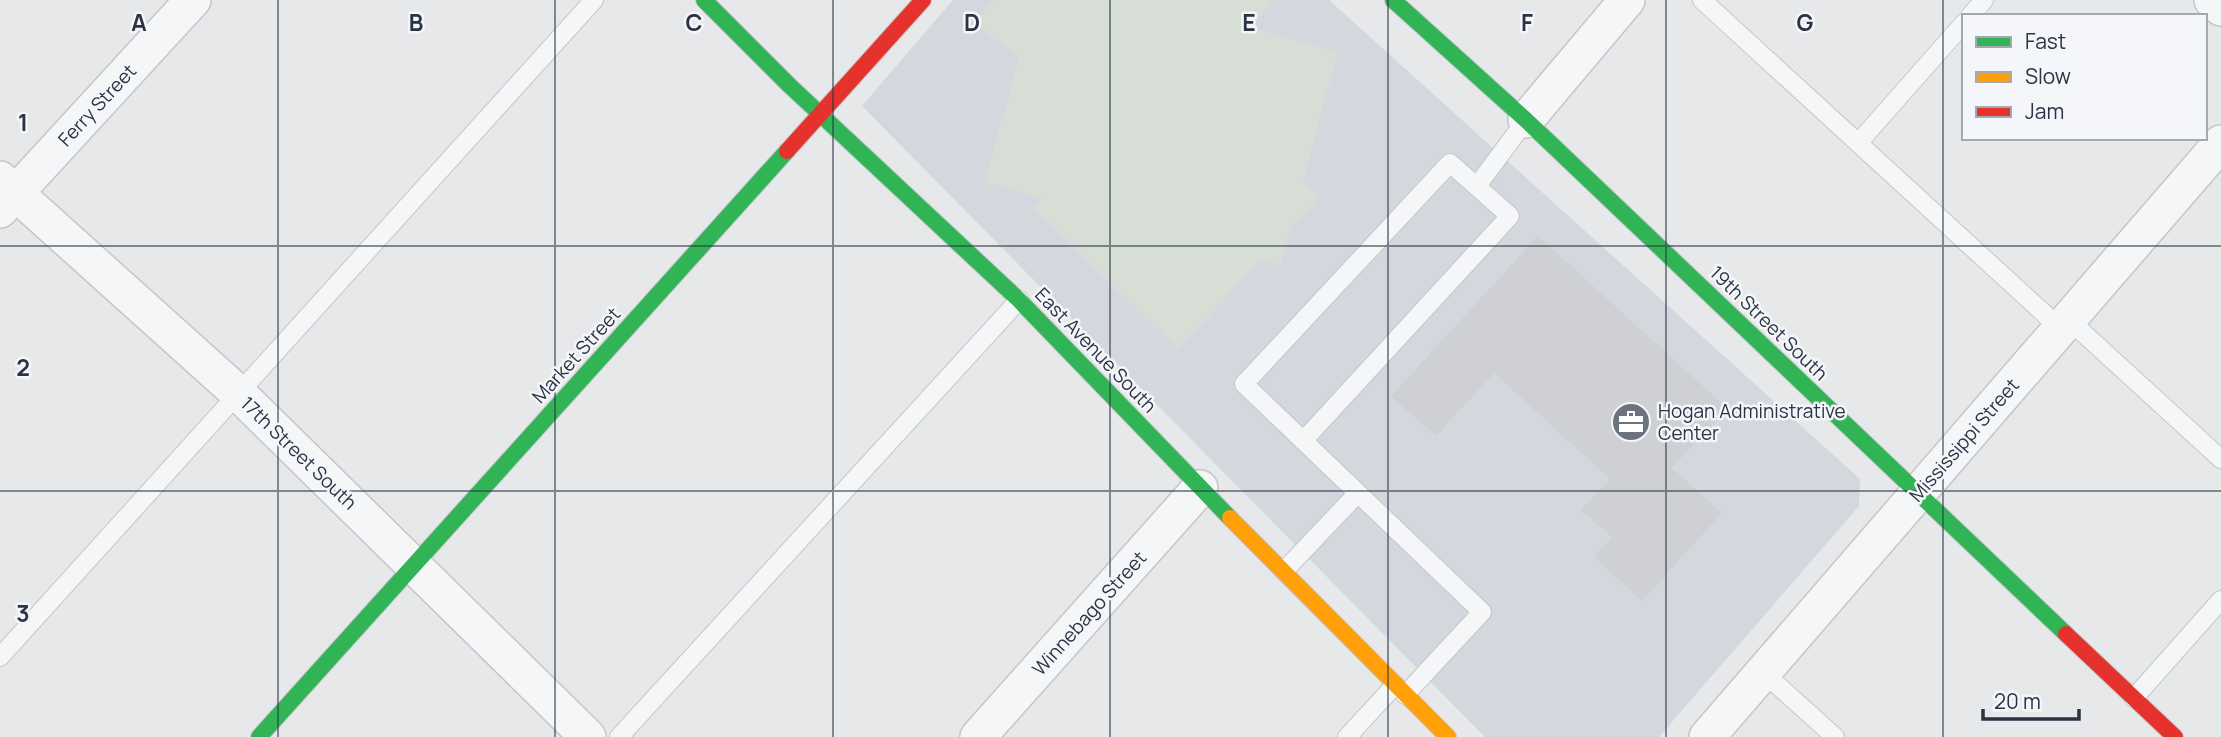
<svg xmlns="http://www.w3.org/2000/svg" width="2221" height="737" font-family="Manrope,sans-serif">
<rect width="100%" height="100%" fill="#e6e8ea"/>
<path fill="#d4d7dd" d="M953 0H1329L1860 479 1859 506 1659 737H1485L862 106Z"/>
<path fill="#d6ded6" d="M994 0H1275L1250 28 1338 51 1303 181 1320 196 1291 228 1281 265 1261 260 1178 349 1032 208 1042 198 985 182 1019 57 973 23Z"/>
<path fill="#ced0d3" d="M1538 236 1727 408 1672 468 1722 513 1642 601 1594 557 1612 537 1581 510 1610 479 1494 373 1436 436 1391 396Z"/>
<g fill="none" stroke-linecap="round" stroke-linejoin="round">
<defs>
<path id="lane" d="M1702 0 2061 329
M1970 16 1984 0
M1859 142 1964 23
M1477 186 1526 120
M2069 320 2221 459
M1303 441 1510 216 1450 163 1244 384C1323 460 1403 536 1482 612L1405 695
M1284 571 1358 493
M0 657 594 0
M1764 673 1835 737
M2134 698 2221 600
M619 737 1019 300
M1347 737 1395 685"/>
<path id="street" d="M2212 0 2221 8
M1526 120 1627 0
M0 179 238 393 588 737
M0 210 193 0
M978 737 1200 488
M1707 737 2221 143"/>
<path id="fast" d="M704 0 789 85 1019 300 1230 518
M1393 0 1526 120 2066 634
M259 737 787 151"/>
<path id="slow" d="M1230 518 1448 737"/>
<path id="jam" d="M787 151 923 0
M2066 634 2175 737"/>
</defs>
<use href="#lane" stroke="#c4c6c8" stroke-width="20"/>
<use href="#street" stroke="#c4c6c8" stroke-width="38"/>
<use href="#fast" stroke="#c4c6c8" stroke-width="18"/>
<use href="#slow" stroke="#c4c6c8" stroke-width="18"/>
<use href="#jam" stroke="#c4c6c8" stroke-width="18"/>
<use href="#lane" stroke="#f5f6f7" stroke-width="18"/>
<use href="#street" stroke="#f5f6f7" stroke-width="35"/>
<use href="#fast" stroke="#30b455" stroke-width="16"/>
<use href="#slow" stroke="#ff9f0a" stroke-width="16"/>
<use href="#jam" stroke="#e5322d" stroke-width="16"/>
</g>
<path fill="none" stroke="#2b3445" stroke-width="2" stroke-opacity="0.55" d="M278 0V737M555 0V737M833 0V737M1110 0V737M1388 0V737M1666 0V737M1943 0V737M0 246H2221M0 491H2221"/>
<defs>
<symbol id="office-disc" viewBox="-11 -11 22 22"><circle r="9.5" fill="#6c737f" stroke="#f4f6f9"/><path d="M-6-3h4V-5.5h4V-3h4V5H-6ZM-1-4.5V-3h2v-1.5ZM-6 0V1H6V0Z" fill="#fff"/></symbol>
</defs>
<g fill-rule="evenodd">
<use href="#office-disc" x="1609" y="400" width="44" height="44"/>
</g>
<g text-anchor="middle" stroke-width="5" stroke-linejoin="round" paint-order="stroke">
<g font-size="19" fill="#2b3445" stroke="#f4f6f9">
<text transform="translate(97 105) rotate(-47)" y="7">Ferry Street</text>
<text transform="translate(1769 323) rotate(44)" y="7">19th Street South</text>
<text transform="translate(1096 350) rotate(46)" y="7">East Avenue South</text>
<text transform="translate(576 355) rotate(-48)" y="7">Market Street</text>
<text transform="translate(1964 440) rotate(-49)" y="7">Mississippi Street</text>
<text transform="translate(299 453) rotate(44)" y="7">17th Street South</text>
<text transform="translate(1089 613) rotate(-48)" y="7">Winnebago Street</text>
</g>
<g font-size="19" fill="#2b3445" stroke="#f4f6f9" text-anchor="start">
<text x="1658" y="418">Hogan Administrative<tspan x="1658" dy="22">Center</tspan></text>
</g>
</g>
<g font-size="23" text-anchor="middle" font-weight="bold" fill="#2b3445" stroke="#f4f6f9" stroke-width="5" stroke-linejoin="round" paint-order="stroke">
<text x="139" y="31">A</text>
<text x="416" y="31">B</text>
<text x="694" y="31">C</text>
<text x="972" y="31">D</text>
<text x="1249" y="31">E</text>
<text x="1527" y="31">F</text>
<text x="1805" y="31">G</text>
<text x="23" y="131">1</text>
<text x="23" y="376">2</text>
<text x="23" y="622">3</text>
</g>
<rect x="1962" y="14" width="245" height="126" fill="#f4f6f9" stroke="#a4a8b1" stroke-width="2"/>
<rect x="1976" y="37" width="35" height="10" fill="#30b455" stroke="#a4a8b1" stroke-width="2"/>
<text x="2025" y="49" font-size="21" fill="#2b3445">Fast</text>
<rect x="1976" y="72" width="35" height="10" fill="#ff9f0a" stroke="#a4a8b1" stroke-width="2"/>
<text x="2025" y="84" font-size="21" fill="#2b3445">Slow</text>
<rect x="1976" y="107" width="35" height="10" fill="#e5322d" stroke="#a4a8b1" stroke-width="2"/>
<text x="2025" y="119" font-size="21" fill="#2b3445">Jam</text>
<path d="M1983 709v10h96v-10" fill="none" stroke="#2b3445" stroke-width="3.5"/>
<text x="1994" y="709" font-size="21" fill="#2b3445" stroke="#f4f6f9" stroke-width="5" paint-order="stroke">20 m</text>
</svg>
